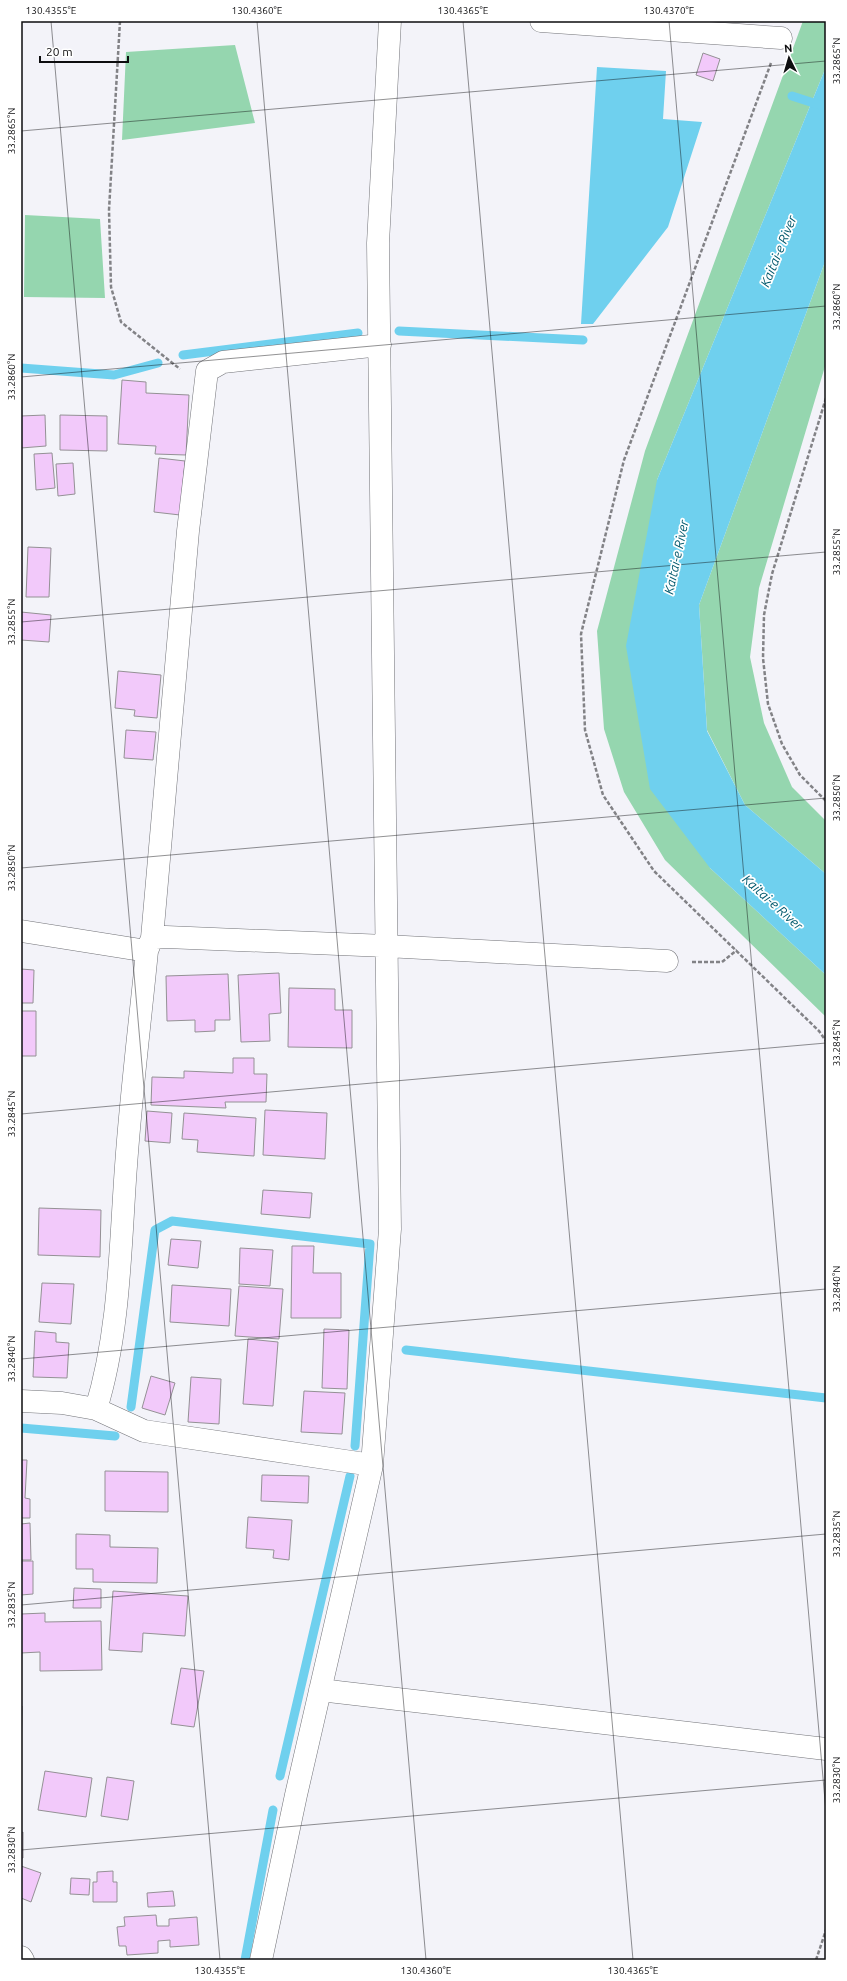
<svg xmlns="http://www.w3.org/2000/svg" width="847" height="1981" font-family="Ubuntu,sans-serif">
<rect width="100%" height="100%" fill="#f3f3f9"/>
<path fill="#95d6af" d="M803 21H826V67L657 480 710 868 826 975V1017L665 860 624 792 604 729 597 631 645 451Z
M235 45 255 123 122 140 126 52Z
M25 215 100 219 105 298 24 297Z
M826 259V363L759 588 750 657 764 723 792 787 826 821V874L745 805 707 730 699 605Z"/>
<path fill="#6fd0ee" d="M597 67 666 71 663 119 702 122 668 227 593 324H581Z
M826 67V259L699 605 707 731 745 805 826 874V975L710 868 650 789 626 646 657 480Z"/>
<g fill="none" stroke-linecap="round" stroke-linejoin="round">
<path stroke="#6fd0ee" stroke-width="9" d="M792 96 826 107
M399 331 583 340
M183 355 358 333
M21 368 114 375 158 363
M406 1350 826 1398
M131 1407 155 1230 172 1221 370 1244 355 1446
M21 1428 115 1436
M280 1776 350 1476
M245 1960 273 1810"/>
</g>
<path fill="#f2c9fa" stroke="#949195" d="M703 53 720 59 713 81 696 75Z
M122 380 146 382V393L189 395 186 455 155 454 156 446 118 444Z
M45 415 46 446 21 448V416Z
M60 415 107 416V451L60 450Z
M52 453 55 488 36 490 34 454Z
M159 458 185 461 180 515 154 512Z
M73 463 75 494 58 496 56 464Z
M28 547 51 548 49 597H26Z
M21 612 51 615 49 642 21 640Z
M118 671 161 675 157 718 134 716 135 710 115 708Z
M126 730 156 732 153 760 124 758Z
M21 969 34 970 33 1003H21Z
M279 973 281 1013 269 1014 270 1041 241 1042 238 975Z
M228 974 230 1020H215V1031L195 1032V1020L167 1021 166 976Z
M289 988 335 989V1010H352V1048L288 1047Z
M21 1011H36V1056H21Z
M233 1058H254V1074H267L266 1102H225L226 1108 151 1105 152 1077 184 1078V1071L233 1073Z
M265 1110 327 1113 325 1159 263 1155Z
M147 1111 172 1113 170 1143 145 1141Z
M184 1113 256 1118 254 1156 197 1152 198 1140 182 1139Z
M263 1190 312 1193 310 1218 261 1214Z
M39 1208 101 1210 100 1257 38 1255Z
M171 1239 201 1241 198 1268 168 1265Z
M292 1246H314L313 1273H341V1318H291Z
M240 1248 273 1250 270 1286 239 1284Z
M42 1283 74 1284 71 1324 39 1322Z
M172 1285 231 1289 229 1326 170 1322Z
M239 1286 283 1289 279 1339 235 1336Z
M324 1329 349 1330 347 1389 322 1388Z
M35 1331 56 1333V1342L69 1343 67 1378 33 1377Z
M248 1339 278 1342 273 1406 243 1404Z
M151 1376 175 1383 165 1415 142 1408Z
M191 1377 221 1379 219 1424 188 1422Z
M304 1391 345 1393 342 1434 301 1432Z
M21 1460H27L25 1498 30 1499V1518H21Z
M105 1471 168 1472V1512L105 1511Z
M262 1475 309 1476 308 1503 261 1501Z
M248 1517 292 1520 289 1560 273 1558 274 1550 246 1548Z
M30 1523 31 1560H21V1524Z
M76 1534 110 1535V1547L158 1548 157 1583 93 1582V1569H76Z
M21 1561H33V1594L21 1595Z
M74 1588 101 1589V1608H73Z
M113 1591 188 1596 185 1636 143 1633 142 1652 109 1650Z
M45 1613V1622L101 1621 102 1670 40 1671V1652L21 1653V1614Z
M181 1668 204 1671 194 1727 171 1724Z
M21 1706H22L21 1761Z
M45 1771 92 1778 86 1817 38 1810Z
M107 1777 134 1781 128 1820 101 1816Z
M23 1832V1858H21V1833Z
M21 1866 41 1873 31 1902 21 1898Z
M113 1871V1882H117V1902H93V1882H97V1872Z
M71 1878 90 1879 89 1895 70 1894Z
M173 1891 175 1906 148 1907 147 1893Z
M156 1915 157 1926H169V1919L197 1917 199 1945 170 1947V1940L158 1941V1953L127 1955 126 1946H119L117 1927 125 1926 124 1917Z"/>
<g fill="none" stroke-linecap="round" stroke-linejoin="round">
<defs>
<path id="street" d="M541 21 781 38
M21 931 147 951
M152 938 166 937 386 946 667 961
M21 1401 62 1403 96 1409C120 1331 120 1247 126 1166 131 1094 140 1023 147 951L152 938 188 531 207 371 223 362 380 345
M96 1409 144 1431 372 1465
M320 1690 826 1749
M21 1957 23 1960
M261 1960 296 1795 372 1465 390 1229 378 243 390 21"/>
</defs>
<use href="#street" stroke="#727378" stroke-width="23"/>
<path stroke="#828286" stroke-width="2.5" stroke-dasharray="4 2" stroke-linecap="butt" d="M120 21 109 210 111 287 121 322 180 369
M771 63 624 460 581 634 585 730 603 795 654 871 819 1031 826 1041
M826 398 772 574 764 615 763 658 768 704 782 744 800 775 826 801
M692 962H722L737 950
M816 1960 826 1930"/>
<use href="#street" stroke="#fff" stroke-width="22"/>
</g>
<path fill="none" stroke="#0d0d0f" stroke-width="1" stroke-opacity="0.45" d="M51 21 220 1960M257 21 426 1960M463 21 633 1960M669 21 826 1812M21 131 826 61M21 377 826 306M21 622 826 552M21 868 826 798M21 1114 826 1043M21 1359 826 1289M21 1605 826 1534M21 1850 826 1780"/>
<g text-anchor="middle" stroke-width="3.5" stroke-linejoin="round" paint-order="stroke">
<g font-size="13" font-style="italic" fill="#00586c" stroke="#fff">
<text transform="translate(778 251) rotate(-68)" y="5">Kaitai-e River</text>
<text transform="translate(676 557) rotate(-78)" y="5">Kaitai-e River</text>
<text transform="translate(773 902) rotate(42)" y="5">Kaitai-e River</text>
</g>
</g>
<rect width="847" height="1981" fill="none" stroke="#ffffff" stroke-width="44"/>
<g transform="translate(789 58) rotate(355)" stroke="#ffffff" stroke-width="3" paint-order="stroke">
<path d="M0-3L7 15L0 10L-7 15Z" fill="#0d0d0f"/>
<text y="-6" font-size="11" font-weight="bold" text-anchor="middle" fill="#0d0d0f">N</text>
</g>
<path d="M40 56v6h88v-6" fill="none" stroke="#0d0d0f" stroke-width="2"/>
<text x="46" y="56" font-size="12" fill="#0d0d0f" stroke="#ffffff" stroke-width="3" paint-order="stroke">20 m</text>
<rect x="22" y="22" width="803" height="1937" fill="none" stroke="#0d0d0f" stroke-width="1.5"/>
<g font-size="10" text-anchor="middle" fill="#0d0d0f">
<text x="51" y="14">130.4355°E</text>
<text x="257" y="14">130.4360°E</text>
<text x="463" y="14">130.4365°E</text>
<text x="669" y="14">130.4370°E</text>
<text transform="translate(836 61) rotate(-90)" y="4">33.2865°N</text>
<text transform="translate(11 131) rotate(-90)" y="4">33.2865°N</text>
<text transform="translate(836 307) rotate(-90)" y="4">33.2860°N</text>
<text transform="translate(11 377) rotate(-90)" y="4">33.2860°N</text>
<text transform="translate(836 552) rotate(-90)" y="4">33.2855°N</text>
<text transform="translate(11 622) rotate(-90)" y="4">33.2855°N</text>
<text transform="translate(836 798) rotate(-90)" y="4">33.2850°N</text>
<text transform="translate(11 868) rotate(-90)" y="4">33.2850°N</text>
<text transform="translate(836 1043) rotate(-90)" y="4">33.2845°N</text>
<text transform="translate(11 1114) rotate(-90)" y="4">33.2845°N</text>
<text transform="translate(836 1289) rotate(-90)" y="4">33.2840°N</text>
<text transform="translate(11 1359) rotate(-90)" y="4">33.2840°N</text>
<text transform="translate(836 1534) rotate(-90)" y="4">33.2835°N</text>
<text transform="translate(11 1605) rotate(-90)" y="4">33.2835°N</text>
<text transform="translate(836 1780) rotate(-90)" y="4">33.2830°N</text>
<text transform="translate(11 1850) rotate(-90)" y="4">33.2830°N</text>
<text x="220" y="1974">130.4355°E</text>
<text x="426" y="1974">130.4360°E</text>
<text x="633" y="1974">130.4365°E</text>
</g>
</svg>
